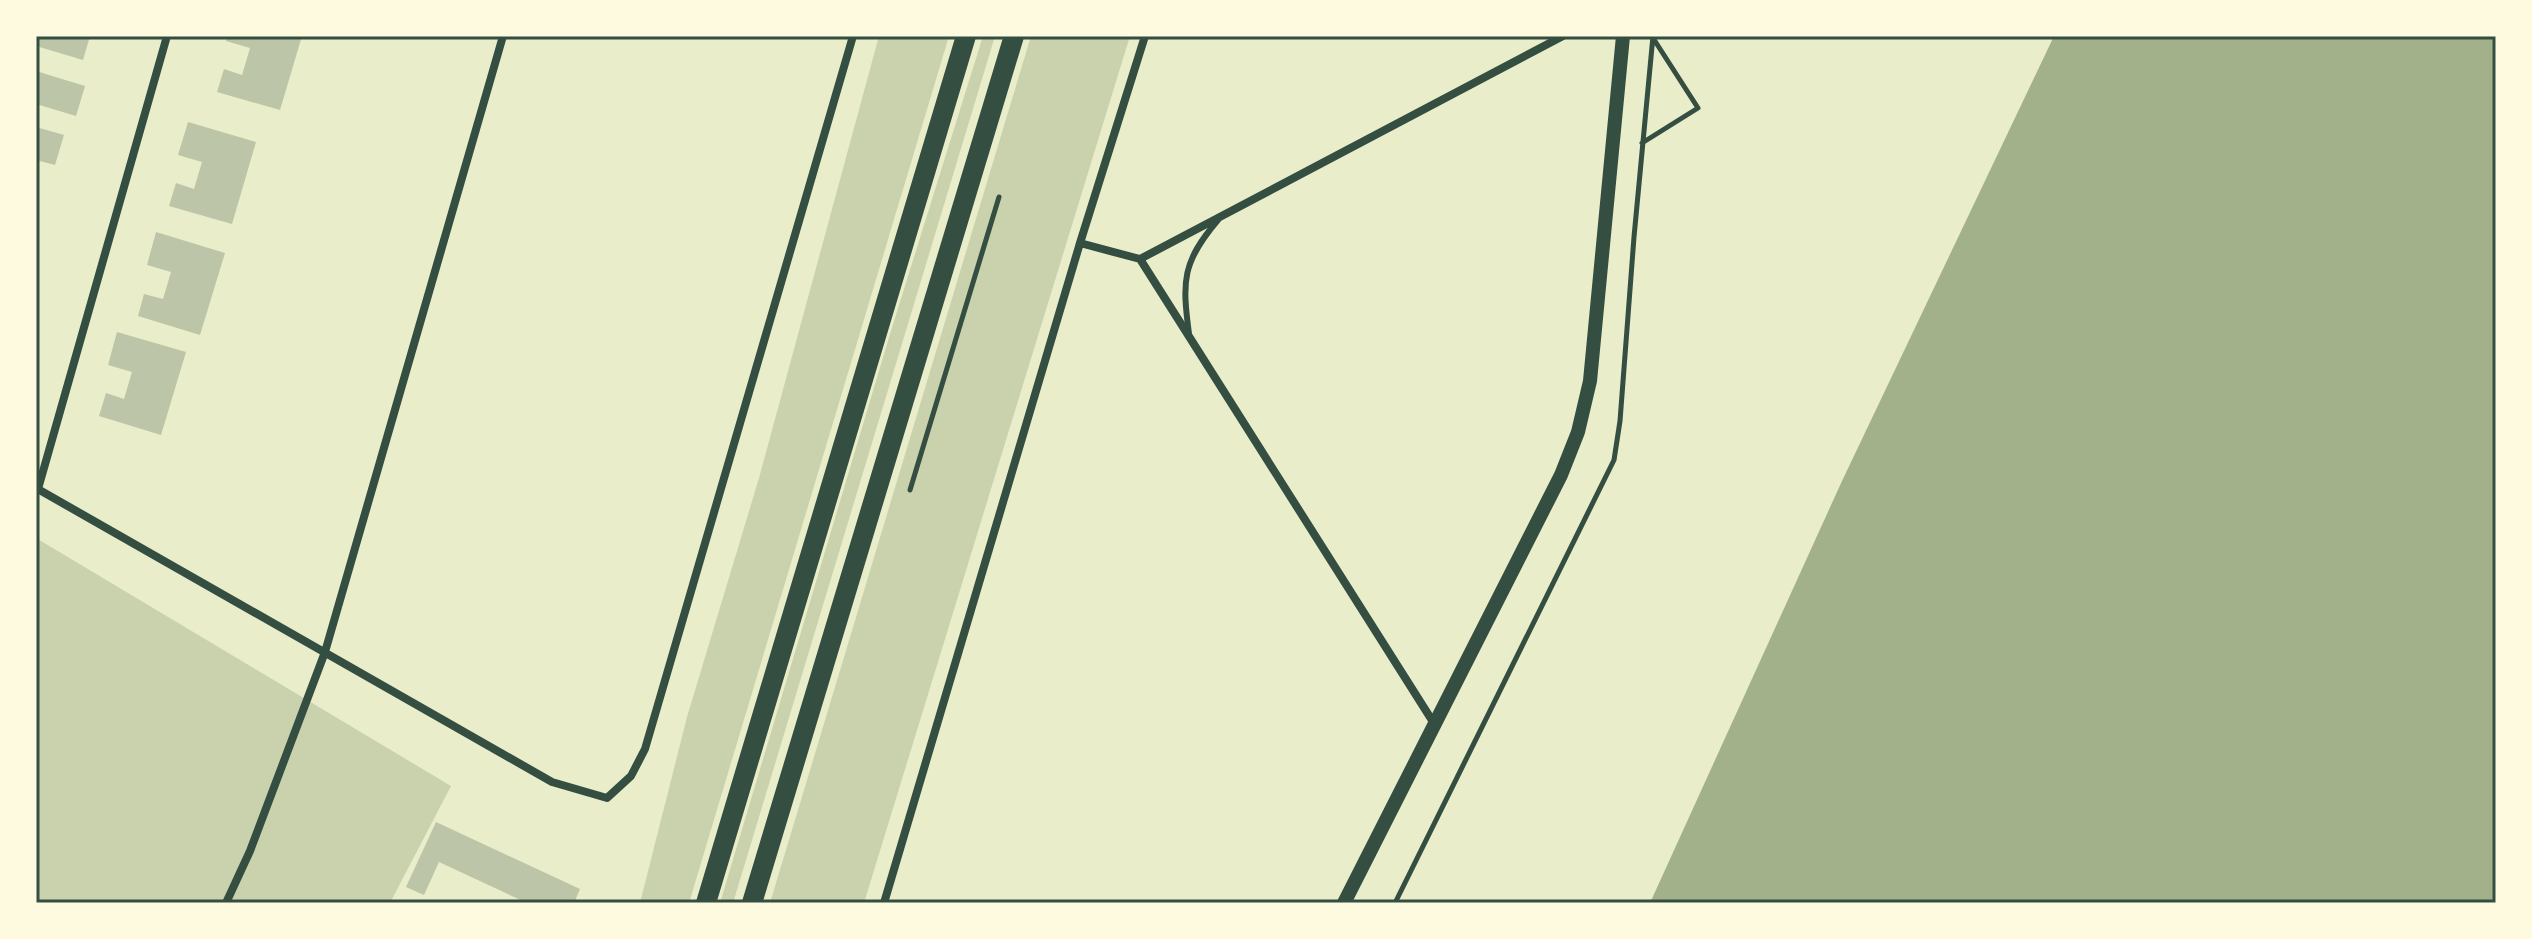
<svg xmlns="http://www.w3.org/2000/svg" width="2532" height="939" font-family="'Work Sans',sans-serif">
<rect width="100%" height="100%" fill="#e9edc9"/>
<path fill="#cad2ad" d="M879 36H949L689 903H640L687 717 759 478Z
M983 36H995L733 903H720L890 334Z
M1031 36H1130L864 903H770Z
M36 538 451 786 390 903H36Z"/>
<path fill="#a3b18a" d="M2054 36H2496V903H1650L1842 481Z"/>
<path fill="#bcc5a7" d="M36 36H90L83 60 36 46Z
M228 36H302L280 110 217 92 224 69 242 75 250 48 226 41Z
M36 71 85 86 76 116 36 104Z
M188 122 256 142 232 224 169 206 176 183 194 189 202 162 178 155Z
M36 127 64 135 55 165 36 160Z
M156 232 225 253 200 335 138 316 144 294 163 299 171 272 147 265Z
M117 332 186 352 161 435 99 416 106 393 124 399 132 372 108 365Z
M436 822 580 889 574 903H527L439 862 424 895 406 887Z"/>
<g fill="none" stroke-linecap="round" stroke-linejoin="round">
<path stroke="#344e41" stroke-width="5" d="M1642 143 1698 108 1653 38
M910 490 999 197
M1395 903 1614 460 1620 421 1634 237 1653 36"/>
<path stroke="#344e41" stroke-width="6" d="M1189 334C1182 281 1182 262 1218 220"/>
<path stroke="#344e41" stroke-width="8" d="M1080 243 1140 259
M1140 259 1435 725
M1140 259 1563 36
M36 488 552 782 607 798 631 776 645 749 853 36
M38 489 167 36
M226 903 250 851 325 652 503 36
M884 903 1080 243 1145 36"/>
<path stroke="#344e41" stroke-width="14" d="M1344 903 1561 475 1578 432 1590 381 1623 36"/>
<path stroke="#344e41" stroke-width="20" d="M706 903 966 36
M752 903 1014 36"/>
</g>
<rect width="2532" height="939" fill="none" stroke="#fefae0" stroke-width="76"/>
<rect x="38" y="38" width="2456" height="863" fill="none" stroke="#344e41" stroke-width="3"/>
</svg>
